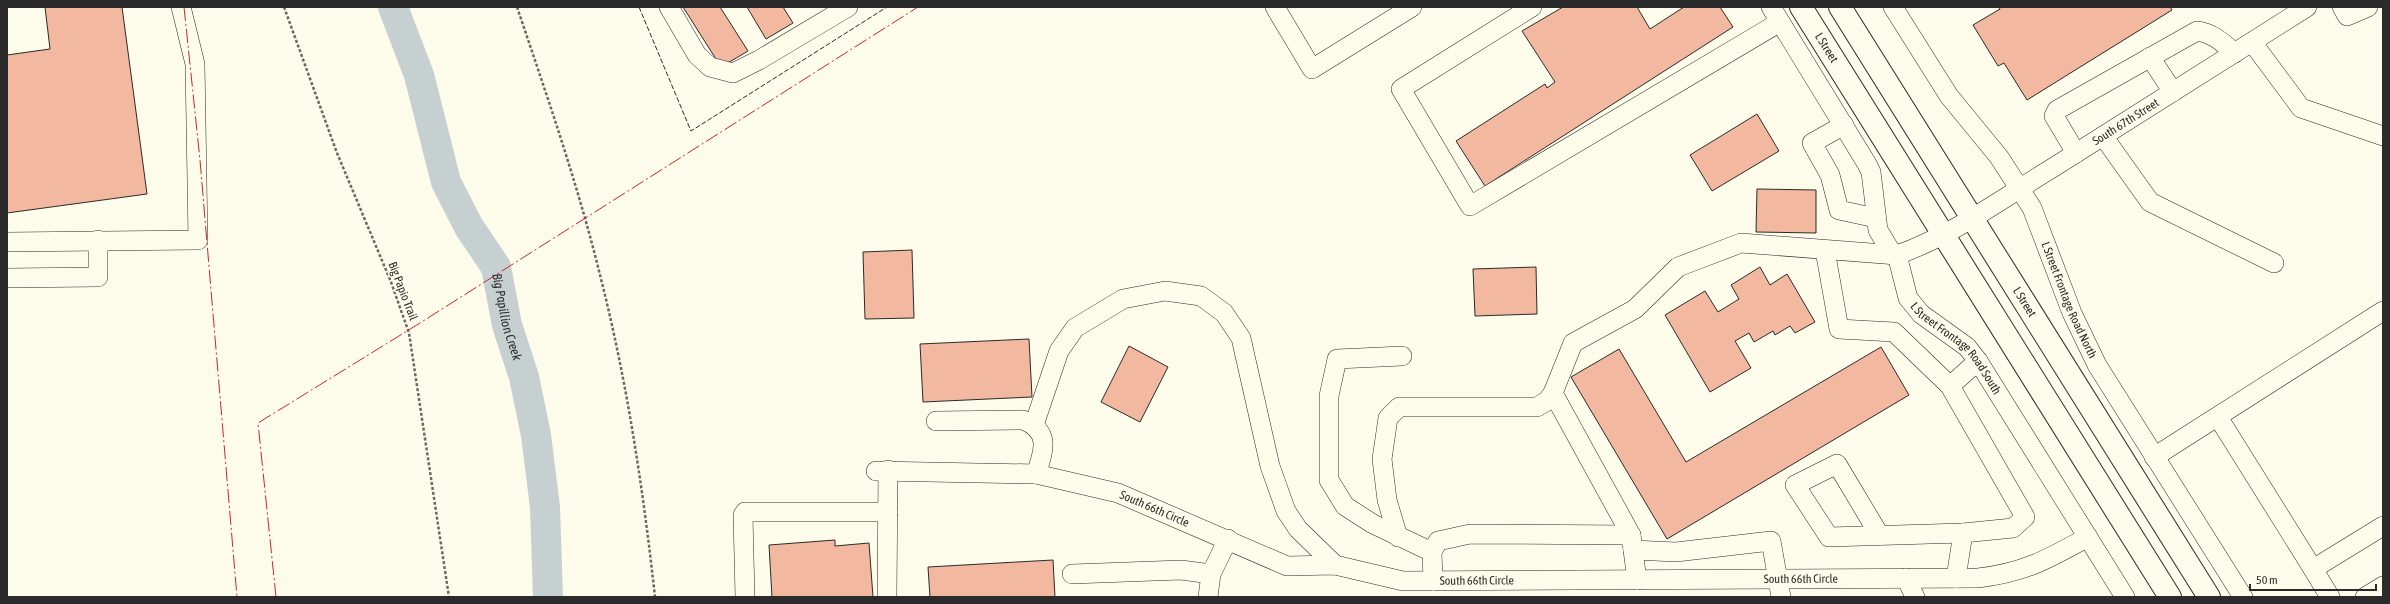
<svg xmlns="http://www.w3.org/2000/svg" width="2390" height="604" font-family="'Asap Condensed',sans-serif">
<rect width="100%" height="100%" fill="#fdfbea"/>
<g fill="none" stroke-linecap="round" stroke-linejoin="round">
<path stroke="#c7d0d0" stroke-width="30" id="s1" d="M393 7 419 75 446 182 469 227 496 267 507 325 524 377 536 435 545 507 548 597"/>
</g>
<path fill="#f2b8a0" stroke="#2b2b2b" d="M45 7H122L147 194 7 213V55L50 49Z
M683 7H720L748 51 721 67Z
M747 7H783L793 23 766 39Z
M1563 7H1637L1650 29 1684 7H1720L1733 27 1485 186 1456 141 1545 84 1547 88 1555 82 1522 31Z
M1999 7H2170L2172 10 2027 100 2004 63 1998 66 1973 25 2000 9Z
M1757 114 1779 151 1712 191 1690 155Z
M1757 189 1816 190V233L1756 232Z
M912 250 914 318 865 319 863 252Z
M1536 267 1537 314 1475 316 1473 269Z
M1760 267 1770 285 1787 274 1815 322 1795 333 1790 326 1775 335 1773 331 1754 342 1749 333 1735 341 1751 368 1710 392 1665 315 1705 291 1718 312 1739 299 1731 285Z
M1029 339 1032 397 923 402 920 344Z
M1129 346 1168 367 1140 422 1101 402Z
M1881 347 1909 395 1667 539 1571 377 1619 349 1686 462Z
M835 540V546L869 543 873 597H772L769 545Z
M1053 560 1055 597H930L928 567Z"/>
<g fill="none" stroke-linecap="round" stroke-linejoin="round">
<defs>
<g id="minor">
<path d="M669 7 697 55 710 67 733 73 759 60 848 7"/>
<path d="M1275 7 1312 69 1412 7"/>
<path d="M1532 7 1401 89 1470 206 1780 22"/>
<path id="s2" d="M1771 7 1867 164 1871 172 1878 230 1890 250 1897 255 1908 298 1921 314 1967 347 1978 361 2125 597"/>
<path id="s3" d="M1893 7 1949 96 1999 157 2032 208 2072 313 2097 365 2243 597"/>
<path d="M2342 7 2347 16 2368 7"/>
<path d="M2252 42 2301 108 2383 136"/>
<path d="M2150 57 2173 92"/>
<path d="M1844 125 1812 143 1830 175 1839 210 1876 218"/>
<path d="M2103 136 2150 202 2274 263"/>
<path d="M2076 153 2054 116 2057 110 2197 31C2213 33 2223 43 2235 53"/>
<path d="M7 242 198 240 195 64 181 7"/>
<path d="M1825 250 1839 329 1894 332 1950 386"/>
<path d="M7 278 98 277V240"/>
<path d="M1402 356 1337 359 1329 396V480L1345 506 1373 524 1432 552"/>
<path d="M2218 417 2313 569 2383 526"/>
<path d="M936 421 1023 420C1051 431 1044 451 1036 474"/>
<path d="M1034 425 1059 351 1075 328 1123 299 1165 291 1201 296 1224 313 1241 338 1270 466 1286 511 1298 529 1335 565"/>
<path d="M2154 457 2383 311"/>
<path id="s4" d="M876 471 1036 474 1118 493 1287 566 1335 565 1403 581 1978 578C2024 573 2048 559 2088 537"/>
<path d="M1880 536 1837 464 1795 485 1829 537 1963 533"/>
<path d="M1398 537 1387 500 1382 459 1388 418 1399 407H1537L1547 401 1553 393"/>
<path d="M1633 550 1676 552 1771 541 1781 597"/>
<path d="M2313 569 2330 597"/>
<path d="M1072 574 1181 570 1211 574"/>
<path d="M1906 578 1915 597"/>
<path d="M1956 578 1963 533 2013 528 2025 517 1950 386 1978 361"/>
<path id="s5" d="M1637 580 1631 535 1553 393 1573 343 1635 309 1678 267 1741 243 1897 255C1953 235 2003 198 2054 167 2139 114 2223 60 2307 7"/>
<path d="M1433 581 1432 552 1438 541 1470 534 1631 535"/>
<path d="M745 597 743 515 745 512H888"/>
<path d="M887 597 888 470"/>
<path d="M1208 597 1211 574 1228 539"/>
<path d="M2365 597 2383 586"/>
</g>
<g id="major">
<path id="s6" d="M1801 7 2170 597"/>
<path id="s7" d="M1840 7 2209 597"/>
</g>
</defs>
<use href="#minor" stroke="#2b2b2b" stroke-width="20"/>
<use href="#major" stroke="#2b2b2b" stroke-width="24"/>
<path stroke="#6a6964" stroke-width="2.5" stroke-dasharray="3 2" stroke-linecap="butt" d="M284 7 337 153 391 282 409 333 449 597
M517 7C547 96 578 185 600 275 627 381 643 488 655 597"/>
<use href="#minor" stroke="#fdfbea" stroke-width="19"/>
<use href="#major" stroke="#fdfbea" stroke-width="22"/>
<path stroke="#2b2b2b" stroke-width="1" stroke-dasharray="5 2" stroke-linecap="butt" d="M639 7 691 131 887 7"/>
<path stroke="#c62828" stroke-width="1" stroke-dasharray="14 3 2 3" stroke-linecap="butt" d="M184 7 200 160 237 597
M276 597 258 423 420 323 918 7"/>
</g>
<g text-anchor="middle" stroke-width="3" stroke-linejoin="round" paint-order="stroke">
<g font-size="12" fill="#2b2b2b" stroke="#fdfbea">
<text dy="4" stroke="none"><textPath href="#s6" startOffset="48">L Street</textPath></text>
<text dy="4" stroke="none"><textPath href="#s5" startOffset="881">South 67th Street</textPath></text>
<text transform="translate(403 291) rotate(69)" y="4">Big Papio Trail</text>
<text dy="4" stroke="none"><textPath href="#s3" startOffset="344">L Street Frontage Road North</textPath></text>
<text dy="4" stroke="none"><textPath href="#s7" startOffset="348">L Street</textPath></text>
<text dy="4" stroke="none"><textPath href="#s2" startOffset="398">L Street Frontage Road South</textPath></text>
<text dy="4" stroke="none"><textPath href="#s4" startOffset="284">South 66th Circle</textPath></text>
<text dy="4" stroke="none"><textPath href="#s4" startOffset="944">South 66th Circle</textPath></text>
<text dy="4" stroke="none"><textPath href="#s4" startOffset="620">South 66th Circle</textPath></text>
</g>
<g font-size="13" font-style="italic" fill="#2b2b2b" stroke="#fdfbea">
<text dy="5" stroke="none"><textPath href="#s1" startOffset="333">Big Papillion Creek</textPath></text>
</g>
</g>
<rect width="2390" height="604" fill="none" stroke="#2b2b2b" stroke-width="16"/>
<path d="M2250 584v6h126v-6" fill="none" stroke="#2b2b2b" stroke-width="2"/>
<text x="2256" y="584" font-size="12" fill="#2b2b2b" stroke="#fdfbea" stroke-width="3" paint-order="stroke">50 m</text>
</svg>
